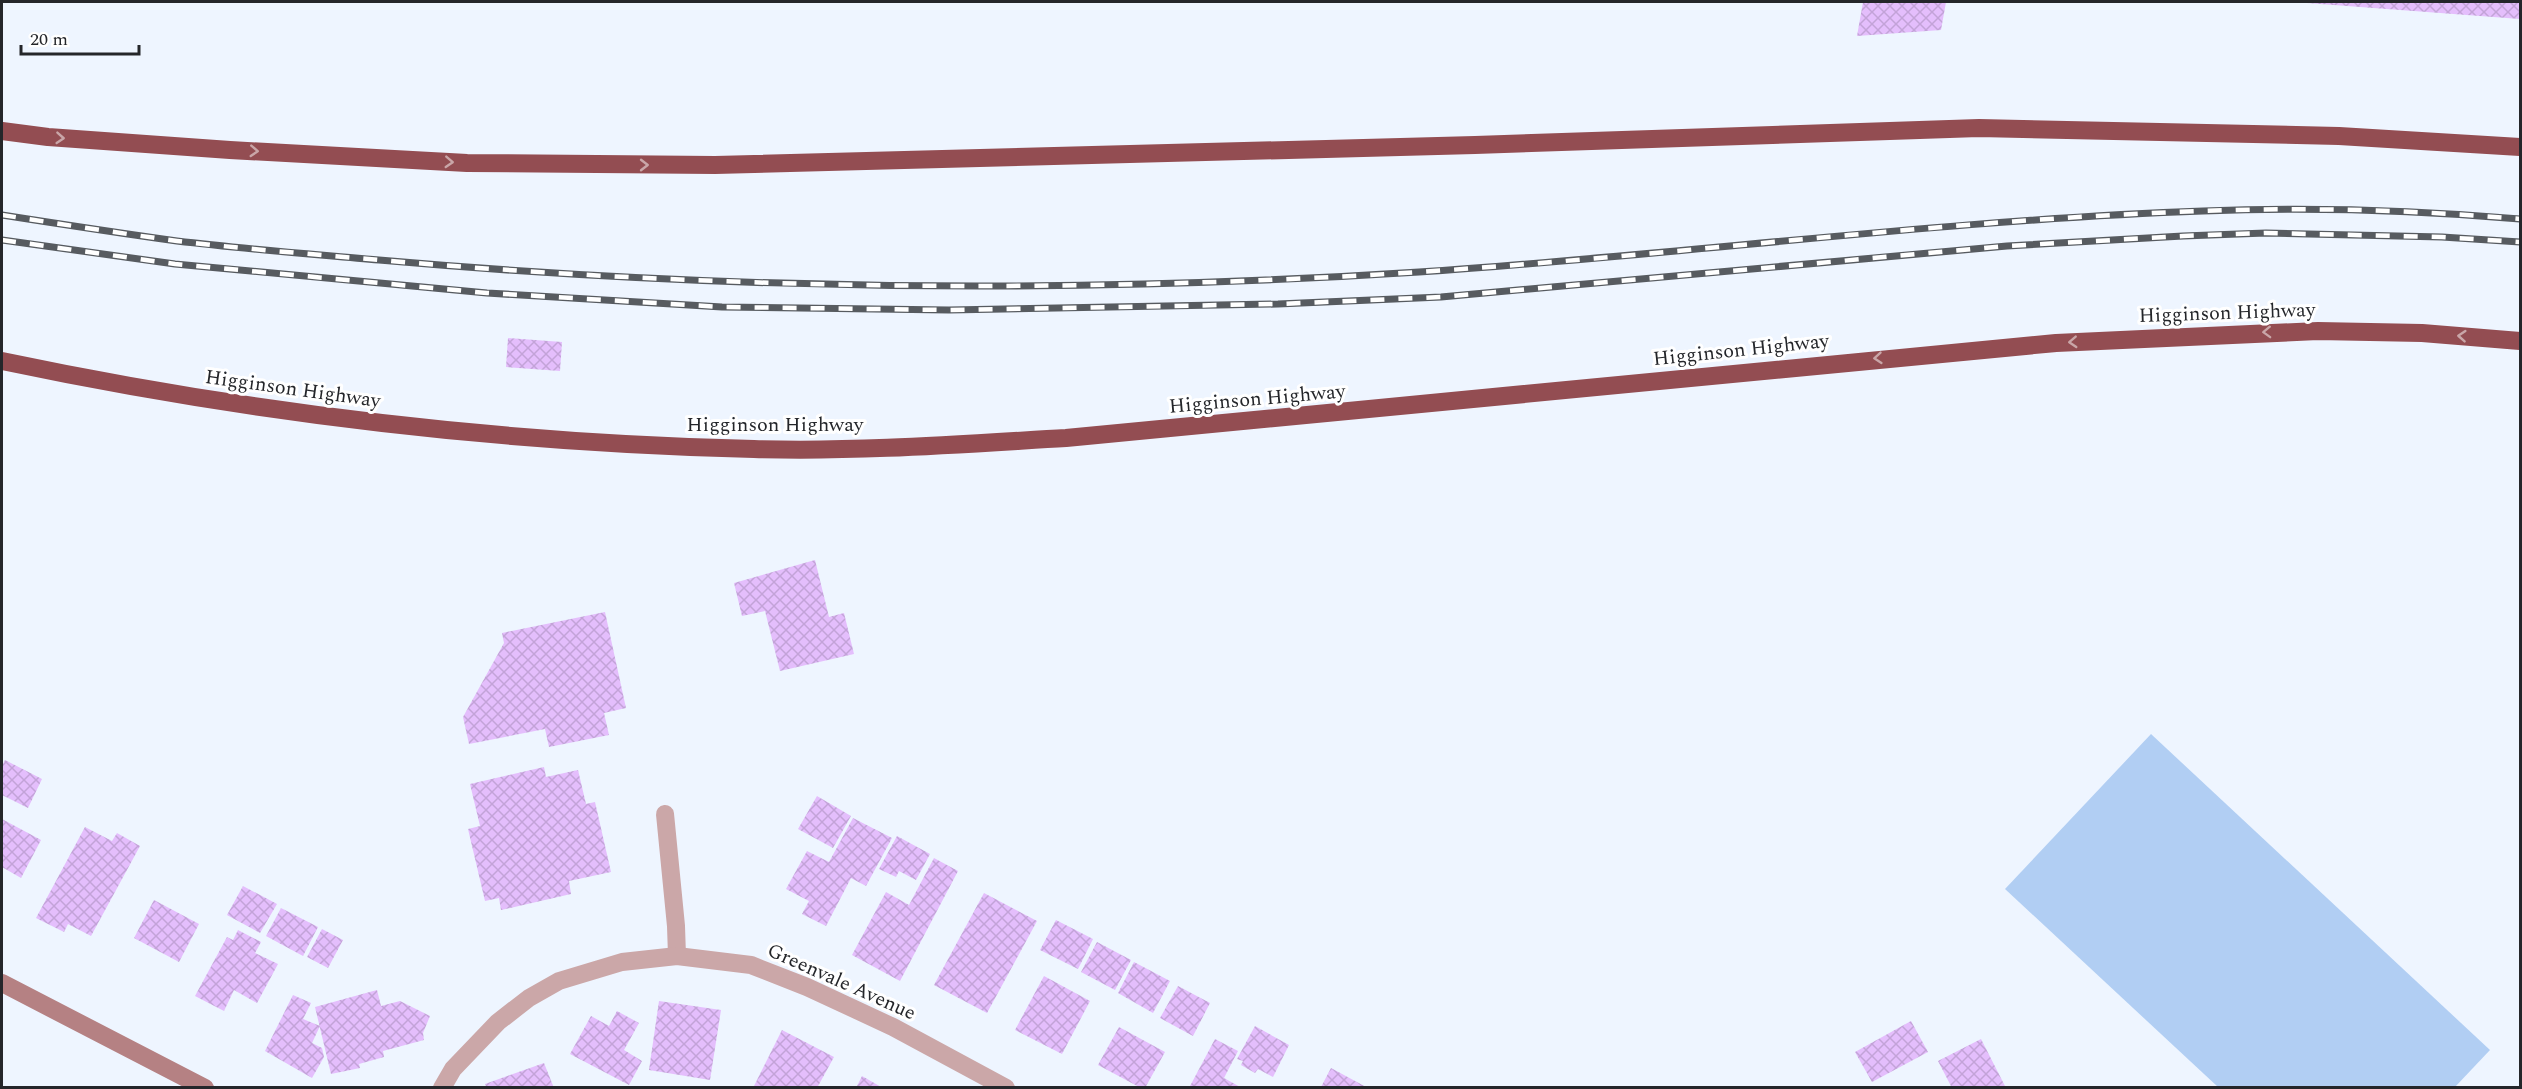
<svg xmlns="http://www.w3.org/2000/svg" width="2522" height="1089" font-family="Spectral,serif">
<defs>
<pattern id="building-cross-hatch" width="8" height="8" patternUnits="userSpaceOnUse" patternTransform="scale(1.5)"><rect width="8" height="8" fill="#e4befc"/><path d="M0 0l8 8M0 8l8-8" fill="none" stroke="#c3a3d8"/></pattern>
</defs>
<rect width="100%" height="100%" fill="#eef5ff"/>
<path fill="#b1cef3" d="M2151 734 2490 1050 2455 1087H2218L2005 889Z"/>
<path fill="url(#building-cross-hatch)" d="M1863 2H1946L1941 30 1857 36Z
M2307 2H2520V19L2307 3Z
M508 338 562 342 560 371 506 367Z
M815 560 829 617 844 613 854 654 780 671 765 611 742 616 734 583Z
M605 612 626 708 604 713 609 735 549 747 545 729 469 744 463 717 504 643 502 633Z
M5 760 42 779 28 808 2 795V766Z
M544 767 546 777 578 770 586 804 595 802 611 872 569 881 571 894 501 910 499 898 485 901 468 829 480 826 470 784Z
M817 796 851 816 833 848 798 829Z
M853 818 892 838 866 886 851 878 826 926 802 914 809 901 786 889 807 851 829 862Z
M2 819 41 840 21 878 2 867Z
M85 827 112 841 117 833 140 846 91 936 68 924 64 932 36 918Z
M897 836 930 854 916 880 899 871 896 877 879 869Z
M934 858 958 871 900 981 852 955 886 892 909 905Z
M243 886 277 904 260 933 227 915Z
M984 893 1037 921 987 1013 934 985Z
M154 900 199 924 179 962 134 938Z
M281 908 318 927 303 956 266 936Z
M1056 920 1093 939 1078 969 1040 950Z
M322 929 343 940 328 968 307 957Z
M238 930 261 942 255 953 278 964 257 1003 234 990 224 1011 195 996 227 937 233 940Z
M1097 942 1131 960 1115 990 1081 972Z
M1134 962 1170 981 1153 1013 1118 993Z
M1044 976 1090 1001 1062 1054 1015 1030Z
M1178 986 1210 1003 1193 1036 1160 1018Z
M377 990 381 1006 400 1001 430 1016 423 1033 424 1040 383 1051 384 1057 359 1064 360 1068 331 1074 315 1007Z
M293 995 311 1003 303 1019 320 1026 312 1043 322 1048 324 1057 312 1078 265 1051Z
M659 1001 721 1010 710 1080 649 1070Z
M617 1011 639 1023 624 1050 642 1061 629 1085 570 1054 591 1016 609 1026Z
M1911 1021 1928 1052 1872 1082 1855 1052Z
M1255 1026 1289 1045 1273 1077 1258 1069 1255 1073 1241 1065 1243 1061 1237 1059Z
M1119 1027 1165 1052 1145 1088H1141L1098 1065Z
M782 1030 834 1057 817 1088H753Z
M1215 1039 1238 1051 1224 1078 1242 1088H1189Z
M1981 1039 2006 1088H1952L1938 1061Z
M544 1063 554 1088H487L485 1084Z
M1331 1068 1368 1088 1321 1087Z
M862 1076 883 1088H856Z"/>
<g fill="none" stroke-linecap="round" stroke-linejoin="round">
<path stroke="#cba7a8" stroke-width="18" d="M665 814 676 926 677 956"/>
<path stroke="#cba7a8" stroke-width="18" d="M442 1088 453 1069 498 1022 529 998 559 981 622 962 677 956 751 965 807 987 893 1027 1006 1088"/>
<path stroke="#b58183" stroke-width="18" d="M2 983 205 1088"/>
<path stroke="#934d52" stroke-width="18" d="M2 131 48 137 230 150 467 163 715 165 1475 145 1979 128 2339 136 2520 147
M2 361C249 413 501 443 754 449 858 452 963 444 1066 438L2056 343 2318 331 2422 333 2520 341"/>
<defs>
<path id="rail" d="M2 215C60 224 119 233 177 241 244 249 312 254 379 260 725 290 1073 294 1419 272 1681 255 1941 220 2203 211 2309 207 2415 210 2520 219
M2 240 175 264 487 293 722 307 949 310 1278 304 1441 297 2007 246 2183 236 2266 233 2442 237 2520 242"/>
</defs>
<use href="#rail" stroke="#575b60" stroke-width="7"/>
<use href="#rail" stroke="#fff" stroke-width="4.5" stroke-dasharray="14" stroke-linecap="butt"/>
</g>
<defs><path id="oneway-chevron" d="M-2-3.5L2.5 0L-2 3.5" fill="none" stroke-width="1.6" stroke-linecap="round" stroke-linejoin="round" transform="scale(1.5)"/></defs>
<g stroke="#c9a6a8">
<use href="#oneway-chevron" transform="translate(60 138) rotate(4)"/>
<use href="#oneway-chevron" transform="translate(254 151) rotate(3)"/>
<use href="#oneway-chevron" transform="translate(449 162) rotate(3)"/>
<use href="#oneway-chevron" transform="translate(644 165)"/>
<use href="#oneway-chevron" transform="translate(2267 332) rotate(178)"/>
<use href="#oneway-chevron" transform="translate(2462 336) rotate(-176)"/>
<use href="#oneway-chevron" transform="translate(2073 342) rotate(177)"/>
<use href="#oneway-chevron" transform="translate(1878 358) rotate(175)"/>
</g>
<g text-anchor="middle" stroke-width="6" stroke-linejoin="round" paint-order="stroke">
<g font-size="20" fill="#24262a" stroke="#fff">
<text transform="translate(2227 312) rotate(-2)" y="7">Higginson Highway</text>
<text transform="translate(1741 349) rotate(-6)" y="7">Higginson Highway</text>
<text transform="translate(293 388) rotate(8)" y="7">Higginson Highway</text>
<text transform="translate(1257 398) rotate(-5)" y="7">Higginson Highway</text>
<text x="775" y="431">Higginson Highway</text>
<text transform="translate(842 981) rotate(24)" y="7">Greenvale Avenue</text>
</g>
</g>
<rect width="2522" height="1089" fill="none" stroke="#24262a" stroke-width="6"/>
<path d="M21 45v9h118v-9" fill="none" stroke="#24262a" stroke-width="3"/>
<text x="30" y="45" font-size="18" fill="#24262a" stroke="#ffffff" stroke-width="4.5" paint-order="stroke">20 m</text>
</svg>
